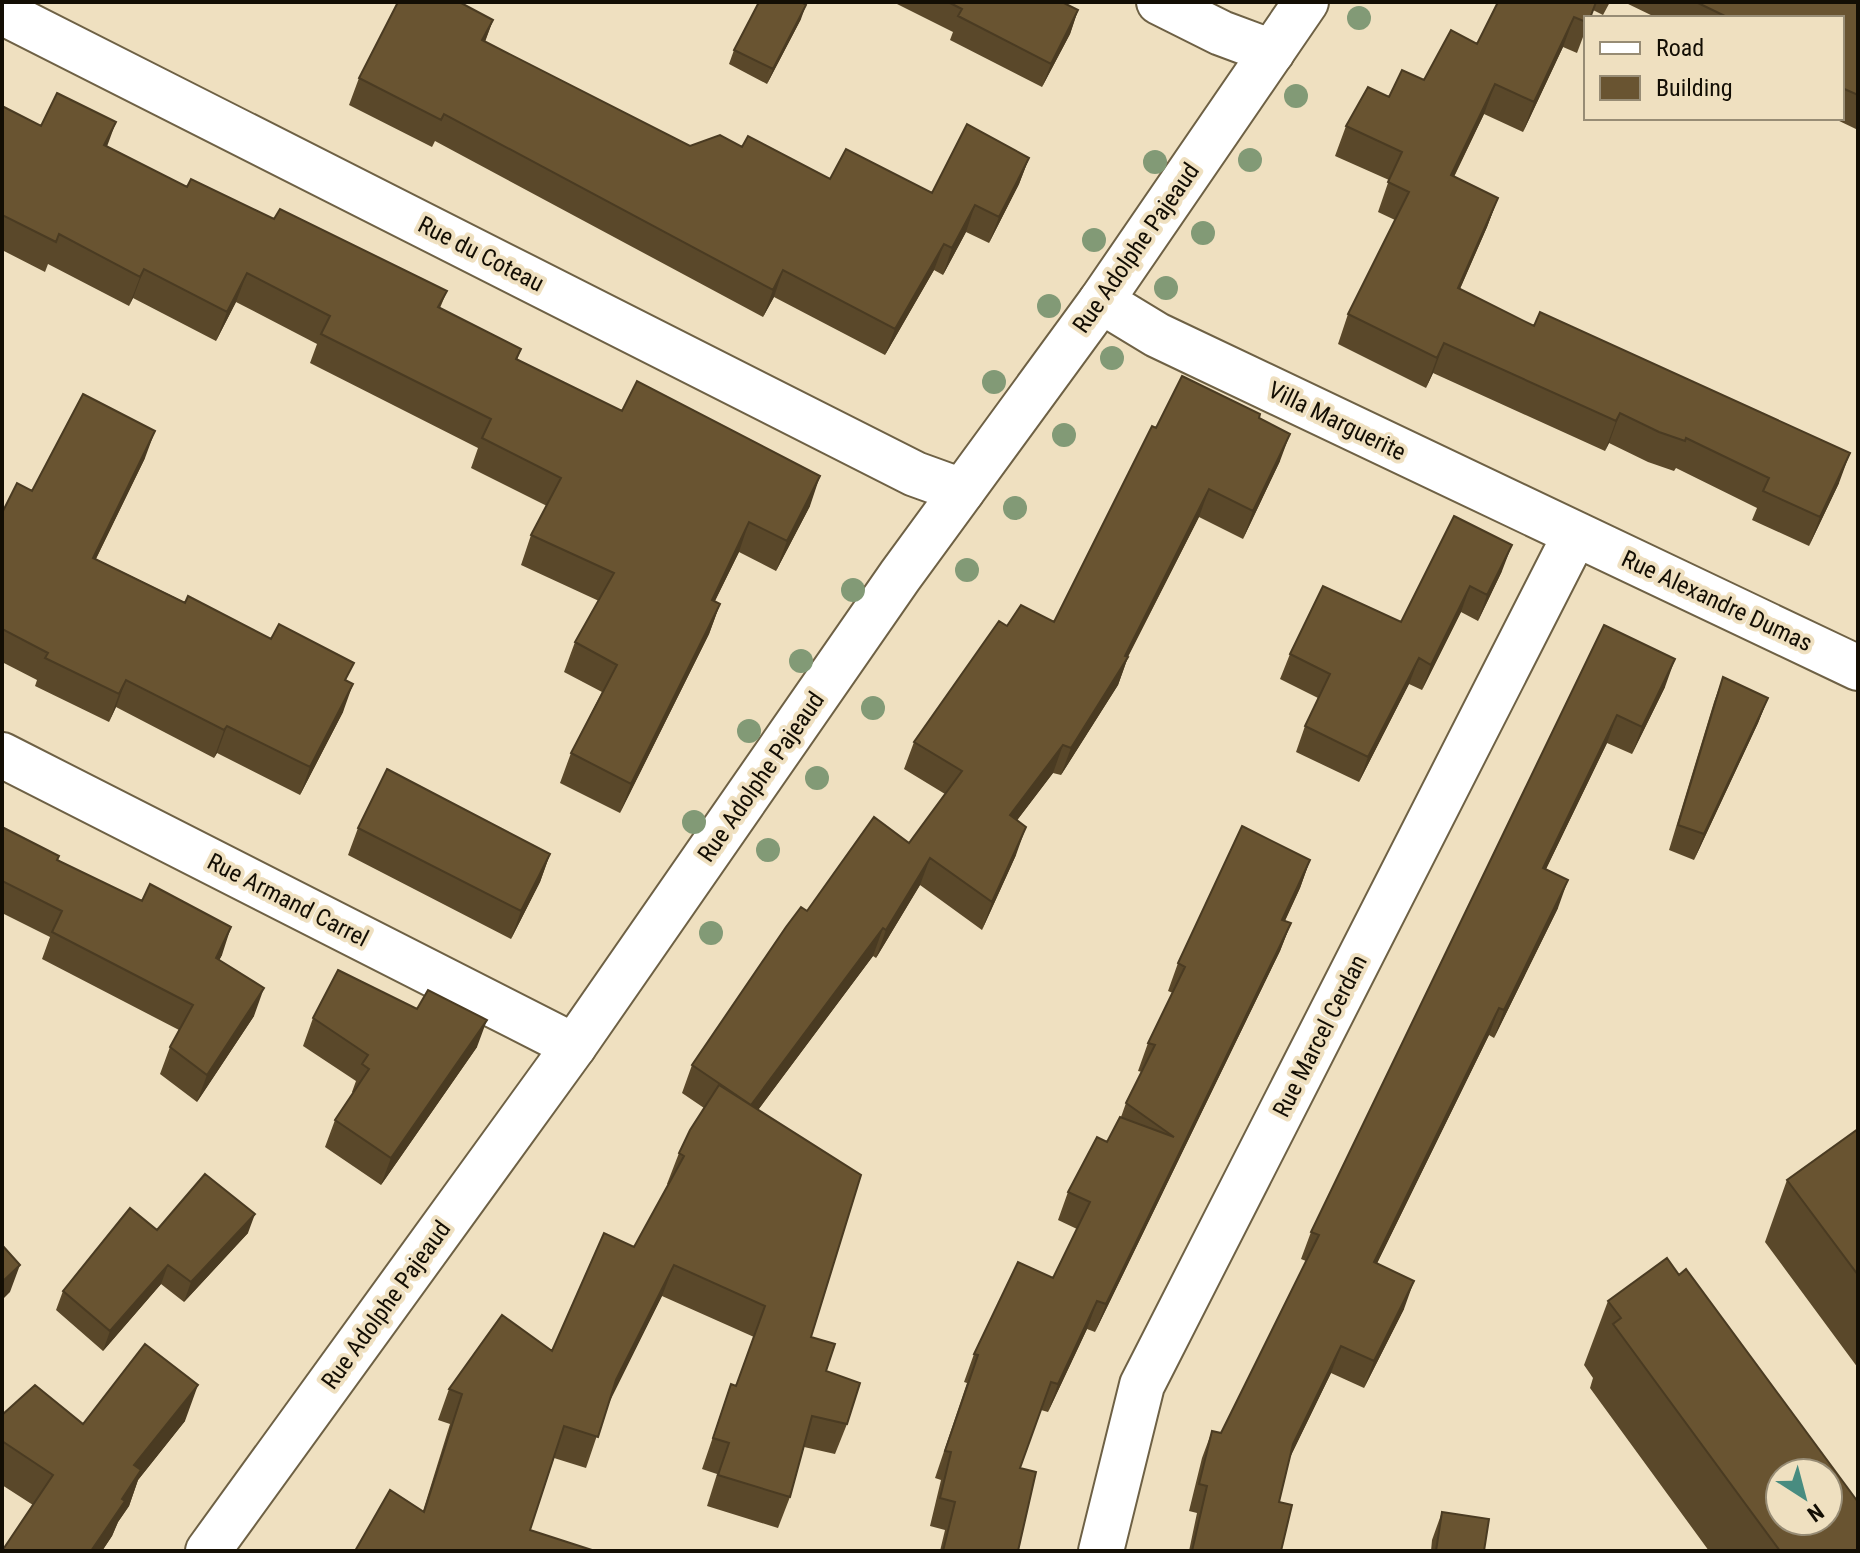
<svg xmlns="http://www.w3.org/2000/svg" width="1860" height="1553" font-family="'Roboto Condensed',sans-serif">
<rect width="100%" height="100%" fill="#efe0c0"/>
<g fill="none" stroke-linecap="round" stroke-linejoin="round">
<defs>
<path id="minor" d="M1159 2 1221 33 1272 52
M2 12 915 474 962 491
M1101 301 1157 335 1858 668
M2 755 574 1046
M1101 1551 1142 1385 1575 535"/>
<path id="major" d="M208 1551 574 1046 900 576 1101 301 1306 2"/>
</defs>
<use href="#minor" stroke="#6e6145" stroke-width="48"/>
<use href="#major" stroke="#6e6145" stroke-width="48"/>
<use href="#minor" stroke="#fff" stroke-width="44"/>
<use href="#major" stroke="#fff" stroke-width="44"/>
</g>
<g fill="#829a76">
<circle cx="1359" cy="18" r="12"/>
<circle cx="1296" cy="96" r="12"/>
<circle cx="1250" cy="160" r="12"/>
<circle cx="1155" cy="162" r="12"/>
<circle cx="1203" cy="233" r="12"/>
<circle cx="1094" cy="240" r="12"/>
<circle cx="1166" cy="288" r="12"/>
<circle cx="1049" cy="306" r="12"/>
<circle cx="1112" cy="358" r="12"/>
<circle cx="994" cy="382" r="12"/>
<circle cx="1064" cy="435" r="12"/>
<circle cx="1015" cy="508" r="12"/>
<circle cx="967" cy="570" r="12"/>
<circle cx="853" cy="590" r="12"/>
<circle cx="801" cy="661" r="12"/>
<circle cx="873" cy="708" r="12"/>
<circle cx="749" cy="731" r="12"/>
<circle cx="817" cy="778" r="12"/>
<circle cx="694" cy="822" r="12"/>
<circle cx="768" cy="850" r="12"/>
<circle cx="711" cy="933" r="12"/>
</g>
<path fill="#5a482a" d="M398 2H466L464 5 493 20 485 42 690 146 742 147 830 179 932 193 1029 158 1019 184 989 243 966 232 943 275 934 270 885 355 774 297 763 317 435 141 432 147 349 105 359 78Z
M893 2H1062L1078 10 1070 34 1042 87 950 40 953 32Z
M1498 2H1610L1603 15 1593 10 1586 18V29L1577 53 1563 47 1523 132 1484 114 1454 177 1498 198 1487 227 1460 289 1839 483 1809 546 1752 520 1757 508 1676 468 1674 471 1648 462 1609 443 1605 451 1433 373 1426 388 1338 344 1348 314 1395 220 1378 212 1389 180 1335 156 1346 126 1389 97 1424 80 1477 44Z
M1624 2H1858V130L1833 118H1842V18H1657Z
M801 19 767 84 729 64 734 50Z
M2 106 41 126 107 146 187 187 274 219 447 291 440 308 521 349 517 360 810 506 776 571 739 552 715 601 720 604 709 634 620 813 560 783 571 753 602 692 564 672 575 642 599 601 521 565 531 535 547 506 471 468 478 448 310 363 317 344 236 302 216 341 133 298 129 306 48 264 45 272 2 250Z
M1259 418 1280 461 1243 539 1199 517 1128 657 1118 685 1061 775 1053 773 1017 820 1016 855 982 930 920 885 876 958 873 956 758 1110 811 1337 847 1424 835 1454 804 1447 790 1497 778 1528 707 1506 717 1474 702 1469 731 1384 736 1386 754 1337 662 1296 608 1403 586 1468 554 1458 530 1530 423 1511 450 1424 438 1420 449 1389 552 1351 634 1247 669 1185 667 1184 679 1153 704 1108 682 1093 692 1065 807 911 909 843 945 794 904 769 914 742 1007 626 1054 622 1156 428Z
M145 458 96 559 347 681 343 712 300 795 217 753 214 758 116 707 109 722 35 686 37 680 2 662V513L32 491Z
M1502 571 1478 621 1461 612 1422 690 1409 684 1359 782 1296 752 1305 726 1318 698 1280 679 1290 654 1401 622Z
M1604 625 1665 687 1632 754 1607 743 1546 869 1558 908 1494 1038 1489 1035 1377 1263 1404 1309 1364 1388 1331 1373 1289 1459 1279 1502 1281 1551H1189L1197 1513 1189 1511 1202 1458 1212 1431 1221 1433 1306 1261 1301 1259 1311 1232Z
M1723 677 1768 698 1758 723 1694 860 1669 850 1714 702Z
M2 827 222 955 219 960 254 1016 197 1102 160 1074 170 1047 179 1030 42 959 50 937 2 913Z
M358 828 550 854 540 882 511 939 348 855Z
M1310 860 1300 888 1285 921 1291 923 1280 951 1095 1332 1087 1329 1048 1412 1041 1410 1020 1468 1018 1551H940L945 1530 930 1526 941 1480 935 1478 967 1383 964 1382 974 1354 1053 1278 1077 1229 1058 1220 1068 1192 1107 1142 1121 1117 1126 1103 1142 1072 1138 1071 1148 1043 1173 993 1168 991 1178 963Z
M313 1018 477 1047 381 1185 325 1147 335 1120 353 1093 352 1092 356 1081 303 1046Z
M1858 1129V1368L1765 1242 1787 1180Z
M157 1230 248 1233 184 1302 161 1284 103 1351 56 1310 63 1291Z
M1608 1301 1858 1551H1709L1590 1388 1593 1378 1584 1365Z
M2 1415 83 1424 185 1421 138 1480 129 1506 118 1522 112 1536 102 1551H2L33 1505 2 1485Z
M1442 1512 1484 1551H1431L1432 1540Z"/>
<path fill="#4a3b22" d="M806 5 801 19 767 84 773 69Z
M1078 10 1070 34 1042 87 1051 64Z
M1574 17 1563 47 1523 132 1534 102Z
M493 20 483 46 482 40Z
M1495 84 1484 114 1440 205 1451 175Z
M116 122 105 152 104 145Z
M1029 158 1019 184 989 243 999 217Z
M1498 198 1487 227 1447 318 1458 288Z
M975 205 966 232 943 275 952 248Z
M944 244 934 270 885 355 895 329Z
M144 269 133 298 129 306 140 277Z
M783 270 774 297 763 317 773 290Z
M247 273 236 302 216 341 227 312Z
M1444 343 1433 373 1426 388 1437 358Z
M1620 413 1609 443 1605 451 1616 421Z
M155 431 145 458 83 585 93 558Z
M1290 434 1280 461 1243 539 1253 511Z
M1850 453 1839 483 1809 546 1820 517Z
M820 476 810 506 776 571 787 541Z
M1209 489 1199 517 1127 658 1128 657 1118 685 1061 775 1071 748 1125 656Z
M749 522 739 552 701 629 712 600Z
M1512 545 1502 571 1478 621 1487 595Z
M1470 586 1461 612 1422 690 1431 665Z
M720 604 709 634 620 813 631 784Z
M1419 658 1409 684 1359 782 1368 757Z
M1675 659 1665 687 1632 754 1642 727Z
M126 680 116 707 109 722 119 694Z
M353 684 343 712 300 795 310 767Z
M1768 698 1758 723 1694 860 1704 834Z
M1617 715 1607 743 1533 896 1543 868Z
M227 726 217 753 214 758 224 730Z
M1063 745 1053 773 1000 843 1010 815Z
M1026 827 1016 855 982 930 992 902Z
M550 854 540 882 511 939 521 911Z
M930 858 920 885 876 958 886 930Z
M1310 860 1300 888 1272 948 1282 920Z
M1568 880 1558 908 1494 1038 1504 1010Z
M1291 923 1280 951 1095 1332 1106 1304Z
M231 927 222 955 206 985 216 958Z
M883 928 873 956 740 1134 750 1106Z
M264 988 254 1016 197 1102 207 1075Z
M1499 1008 1489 1035 1364 1290 1374 1262Z
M487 1020 477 1047 381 1185 391 1158Z
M255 1214 248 1233 184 1302 191 1282Z
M20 1265 10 1292 2 1300V1282Z
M168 1265 161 1284 103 1351 110 1331Z
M674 1265 662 1296 605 1411 616 1380Z
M1414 1281 1404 1309 1364 1388 1374 1361Z
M1097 1301 1087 1329 1048 1412 1058 1384Z
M1341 1346 1331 1373 1283 1472 1293 1444Z
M198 1385 185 1421 138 1480 129 1506 118 1522 112 1536 102 1551H91L134 1465Z"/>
<path fill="#695431" stroke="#4a3b22" stroke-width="2" fill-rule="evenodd" d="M398 2H462L461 3 493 20 482 40 690 146 720 135 742 147 748 136 830 179 846 149 932 193 967 124 1029 158 999 217 975 205 952 248 944 244 895 329 783 270 773 290 444 114 441 120 359 78Z
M759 2H801L806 5 773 69 734 50Z
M948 2H1062L1078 10 1051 64 958 16 962 9Z
M1498 2H1596L1590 18H1586V22L1574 17 1534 102 1495 84 1451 175 1498 198 1458 288 1534 326 1540 312 1850 453 1820 517 1763 491 1769 478 1686 438 1685 441 1659 432 1620 413 1616 421 1444 343 1437 358 1348 314 1409 192 1388 182 1402 152 1346 126 1368 87 1389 97 1402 70 1424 80 1451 30 1477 44Z
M1696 2H1858V95L1842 88V18H1729Z
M57 93 116 122 104 145 187 187 191 179 274 219 280 209 447 291 438 307 521 349 516 359 622 411 637 381 820 476 787 541 749 522 712 600 720 604 631 784 571 753 617 665 575 642 614 573 531 535 561 478 482 438 491 419 321 334 330 316 247 273 227 312 144 269 140 277 59 234 56 242 2 215V106L41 126Z
M1182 376 1260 414 1259 418 1290 434 1253 511 1209 489 1125 656 1128 657 1071 748 1063 745 1010 815 1026 827 992 902 930 858 886 930 883 928 751 1105 692 1065 786 927 801 907 807 911 874 817 909 843 962 771 914 742 999 621 1007 626 1021 605 1054 622 1152 426 1156 428Z
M83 394 155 431 93 558 185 603 188 596 271 639 279 624 354 663 345 680 353 684 310 767 227 726 224 730 126 680 119 694 45 658 48 653 2 629V513L17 483 32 491Z
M1454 516 1512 545 1487 595 1470 586 1431 665 1419 658 1368 757 1305 726 1330 674 1290 654 1323 586 1401 622Z
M1604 625 1675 659 1642 727 1617 715 1543 868 1568 880 1504 1010 1499 1008 1374 1262 1414 1281 1374 1361 1341 1346 1293 1444 1279 1502 1292 1505 1281 1551H1192L1207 1486 1199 1484 1212 1431 1221 1433 1319 1235 1311 1232Z
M1723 677 1768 698 1704 834 1678 825Z
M387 769 550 854 521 911 358 828Z
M1242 826 1310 860 1282 920 1291 923 1106 1304 1097 1301 1058 1384 1051 1382 1020 1468 1036 1472 1018 1551H943L955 1502 940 1498 951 1452 945 1451 978 1355 974 1354 1018 1262 1053 1278 1090 1202 1068 1192 1097 1137 1107 1142 1120 1117 1174 1137 1126 1103 1155 1045 1148 1043 1185 967 1178 963Z
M2 827 59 856 57 860 142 901 150 884 231 927 216 958 264 988 207 1075 170 1047 193 1005 52 932 62 911 2 881Z
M338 970 417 1009 428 990 487 1020 391 1158 335 1120 369 1069 362 1064 368 1055 313 1018Z
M719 1085 861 1175 811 1337 835 1344 826 1371 860 1383 847 1424 812 1416 790 1497 718 1475 729 1443 713 1438 731 1384 736 1386 765 1306 674 1265 616 1380 598 1437 564 1426 530 1530 595 1551H355L390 1490 424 1512 462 1394 449 1389 502 1315 552 1351 604 1233 634 1247 684 1156 679 1153 690 1130Z
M1858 1129V1275L1787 1180Z
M205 1174 255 1214 191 1282 168 1265 110 1331 63 1291 130 1208 157 1230Z
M2 1245 20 1265 2 1282Z
M1667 1258 1679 1275 1686 1269 1858 1502V1551H1780L1613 1324 1621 1318 1608 1301ZM1780 1473H1828V1521H1780Z
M145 1344 198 1385 134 1465 141 1470 122 1499 125 1501 91 1551H2L53 1475 2 1441V1415L35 1385 83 1424Z
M1442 1512 1489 1519 1484 1551H1436Z"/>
<g text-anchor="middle" stroke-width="8" stroke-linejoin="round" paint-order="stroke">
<g font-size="24" fill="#130e04" stroke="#efe0c0">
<text transform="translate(1136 248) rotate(-55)" y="8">Rue Adolphe Pajeaud</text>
<text transform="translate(481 254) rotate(27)" y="8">Rue du Coteau</text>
<text transform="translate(1337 421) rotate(26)" y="8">Villa Marguerite</text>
<text transform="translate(1717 601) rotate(25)" y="8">Rue Alexandre Dumas</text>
<text transform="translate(761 777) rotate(-55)" y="8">Rue Adolphe Pajeaud</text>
<text transform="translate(288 900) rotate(27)" y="8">Rue Armand Carrel</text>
<text transform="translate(1320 1036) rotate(-63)" y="8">Rue Marcel Cerdan</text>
<text transform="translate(386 1305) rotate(-54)" y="8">Rue Adolphe Pajeaud</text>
</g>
</g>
<rect width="1860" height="1553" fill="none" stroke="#130e04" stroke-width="8"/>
<rect x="1584" y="16" width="260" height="104" fill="#efe0c0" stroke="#978c75" stroke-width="2"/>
<rect x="1600" y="42" width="40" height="12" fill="#ffffff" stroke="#978c75" stroke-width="2"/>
<text x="1656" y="56" font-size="24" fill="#130e04">Road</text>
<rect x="1600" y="76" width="40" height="24" fill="#695431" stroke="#978c75" stroke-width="2"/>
<text x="1656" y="96" font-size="24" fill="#130e04">Building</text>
<g transform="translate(1804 1497) rotate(144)"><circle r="38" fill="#efe0c0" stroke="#978c75" stroke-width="2"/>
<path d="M0-6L14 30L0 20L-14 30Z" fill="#488c80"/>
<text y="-12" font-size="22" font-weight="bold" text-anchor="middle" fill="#130e04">N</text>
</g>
</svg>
